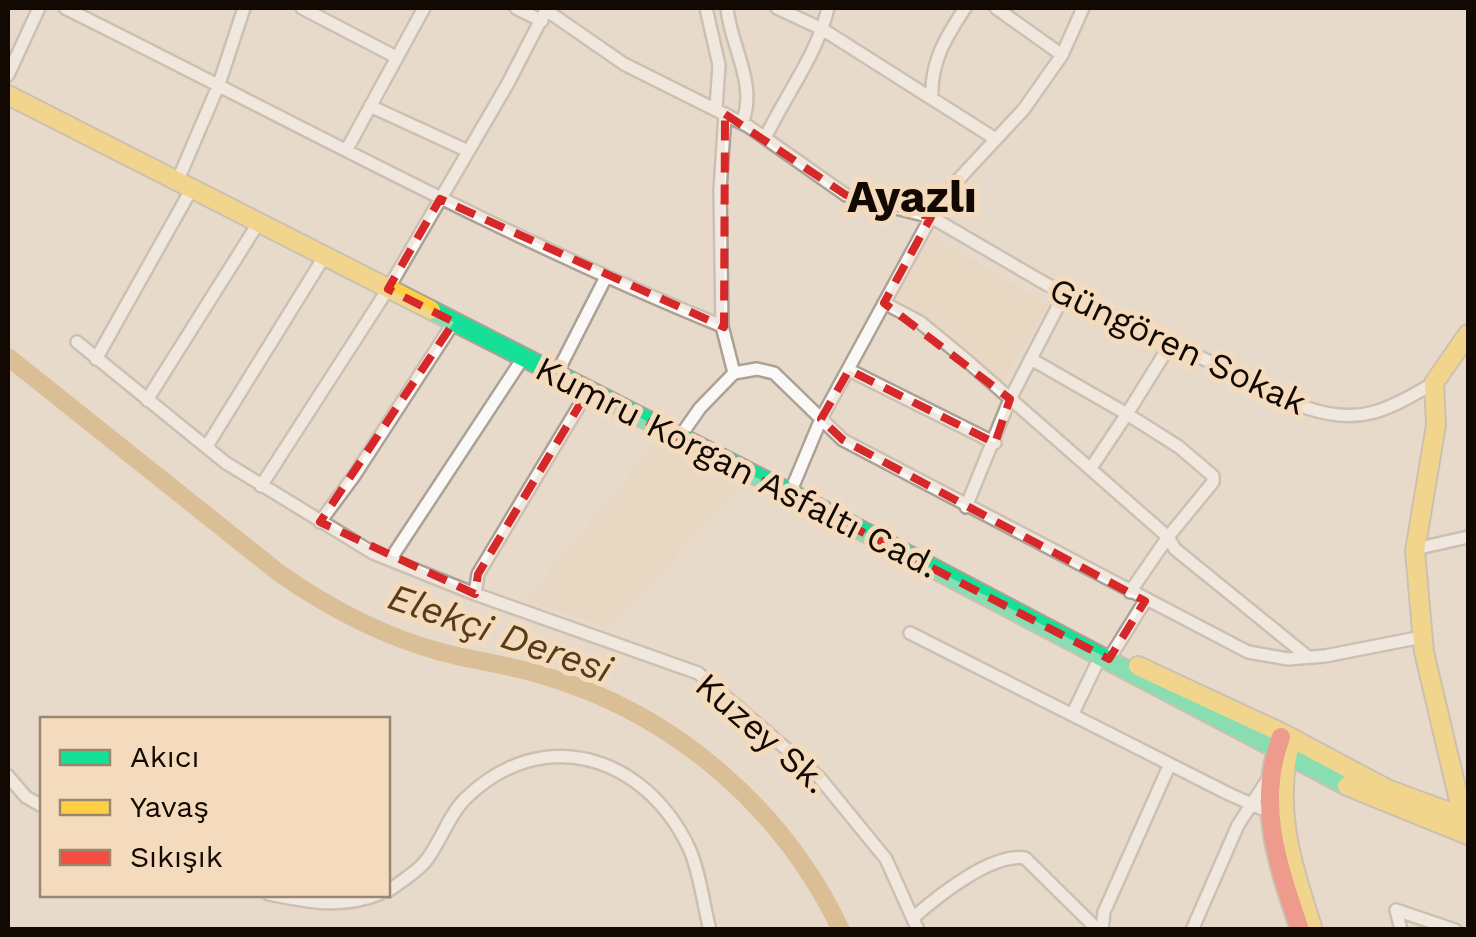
<svg xmlns="http://www.w3.org/2000/svg" width="1476" height="937" font-family="'Work Sans',sans-serif">
<rect width="100%" height="100%" fill="#e7daca"/>
<path fill="#e9d3b8" d="M932 236 1049 305 1001 383 895 298Z
M658 440 741 488 608 628 525 600Z"/>
<g fill="none" stroke-linecap="round" stroke-linejoin="round">
<path stroke="#cb9b54" stroke-width="18" d="M8 357 279 573C329 608 382 636 441 652 475 661 511 665 545 676 674 714 783 808 841 930"/>
<defs>
<path id="street" d="M65 8C283 116 496 234 722 326L734 373
M302 8 396 57
M516 8 542 21
M706 8 719 65 716 108
M727 8C730 45 758 84 742 123
M777 8 822 29 994 138
M996 8 1062 55
M546 10 624 64 748 126 846 195 931 217 1046 284 1307 408C1361 426 1387 410 1434 383
M8 75 39 8
M932 99C930 62 946 37 965 8
M370 106 468 151
M765 138C786 94 817 55 828 8
M347 149 424 8
M177 182 219 84 244 8
M884 303 920 322 965 359 1168 537 1175 549 1308 657
M722 326 720 190 725 114
M77 342 226 463 373 553 475 594 698 673 819 777 886 859 918 930
M96 359 191 190
M1031 359 1127 414 1171 343
M849 370 995 443
M556 375 606 277
M147 400 259 222
M679 438 700 408 734 373 757 369 774 373 843 440 1248 652 1288 659 1325 656 1422 637
M207 446 324 257
M1091 468 1127 414 1179 447 1213 476V482L1168 537 1130 592
M261 486 388 289 507 85 547 8
M790 493 821 419 931 217 958 180 1024 109 1062 55 1083 8
M966 507 1010 399 1065 293
M320 522 354 476 454 322
M1415 549 1468 537
M390 560 523 358
M475 594 478 574 588 391
M910 633 1229 794 1260 808 1274 811
M1109 659 1145 601
M1072 715 1101 655
M8 776 26 797 42 806
M388 891C399 883 414 874 424 863 440 845 447 817 465 799 542 723 645 755 689 848 700 872 703 904 710 930
M269 894C308 902 341 909 379 894
M1396 910 1455 930
M1396 910 1401 930
M914 917C939 895 992 853 1025 858L1098 930
M1102 930 1104 912 1170 764
M1192 930 1238 825 1266 782"/>
<path id="fast" d="M431 310 790 493 1347 786"/>
<path id="slow" d="M8 95 431 310
M1138 666 1282 733 1387 789 1468 819
M1290 744C1273 810 1293 867 1313 930
M1347 786 1468 835
M1463 817 1424 652 1415 551 1436 425 1434 383 1468 334"/>
<path id="jam" d="M1281 737C1256 804 1278 865 1300 930"/>
</defs>
<use href="#street" stroke="#aba194" stroke-width="16"/>
<use href="#fast" stroke="#aba194" stroke-width="22"/>
<use href="#slow" stroke="#aba194" stroke-width="22"/>
<use href="#jam" stroke="#aba194" stroke-width="22"/>
<use href="#street" stroke="#fbf9f7" stroke-width="11"/>
<use href="#fast" stroke="#16e098" stroke-width="18"/>
<use href="#slow" stroke="#ffcf43" stroke-width="18"/>
<use href="#jam" stroke="#f24e42" stroke-width="18"/>
</g>
<path d="M0 0H1476V937H0ZM725 114 846 195 931 217 884 303 1010 399 995 443 849 370 821 419 843 440 1145 601 1109 659 588 391 478 574 475 594 320 522 454 322 388 289 440 199 724 327Z" fill="#e7daca" fill-opacity=".55" fill-rule="evenodd"/>
<path fill="none" stroke="#d62828" stroke-width="8" stroke-dasharray="20 12" stroke-linejoin="round" d="M725 114 846 195 931 217 884 303 1010 399 995 443 849 370 821 419 843 440 1145 601 1109 659 588 391 478 574 475 594 320 522 454 322 388 289 440 199 724 327Z"/>
<g text-anchor="middle" stroke-width="10" stroke-linejoin="round" paint-order="stroke">
<g font-size="35" fill="#120a02" stroke="#f4dbbd">
<text transform="translate(1178 346) rotate(25)" y="12">Güngören Sokak</text>
<text transform="translate(737 467) rotate(27)" y="12">Kumru Korgan Asfaltı Cad.</text>
<text transform="translate(762 733) rotate(41)" y="12">Kuzey Sk.</text>
</g>
<g font-size="38" font-style="italic" fill="#563c17" stroke="#f4dbbd">
<text transform="translate(500 633) rotate(19)" y="13">Elekçi Deresi</text>
</g>
<g font-size="45" font-weight="bold" fill="#120a02" stroke="#f4dbbd">
<text x="912" y="212">Ayazlı</text>
</g>
</g>
<rect width="1476" height="937" fill="none" stroke="#120a02" stroke-width="20"/>
<rect x="40" y="717" width="350" height="180" fill="#f4dbbd" stroke="#9a8772" stroke-width="2.5"/>
<rect x="60" y="750" width="50" height="15" fill="#16e098" stroke="#9a8772" stroke-width="2.5"/>
<text x="130" y="767" font-size="30" fill="#120a02">Akıcı</text>
<rect x="60" y="800" width="50" height="15" fill="#ffcf43" stroke="#9a8772" stroke-width="2.5"/>
<text x="130" y="817" font-size="30" fill="#120a02">Yavaş</text>
<rect x="60" y="850" width="50" height="15" fill="#f24e42" stroke="#9a8772" stroke-width="2.5"/>
<text x="130" y="867" font-size="30" fill="#120a02">Sıkışık</text>
</svg>
